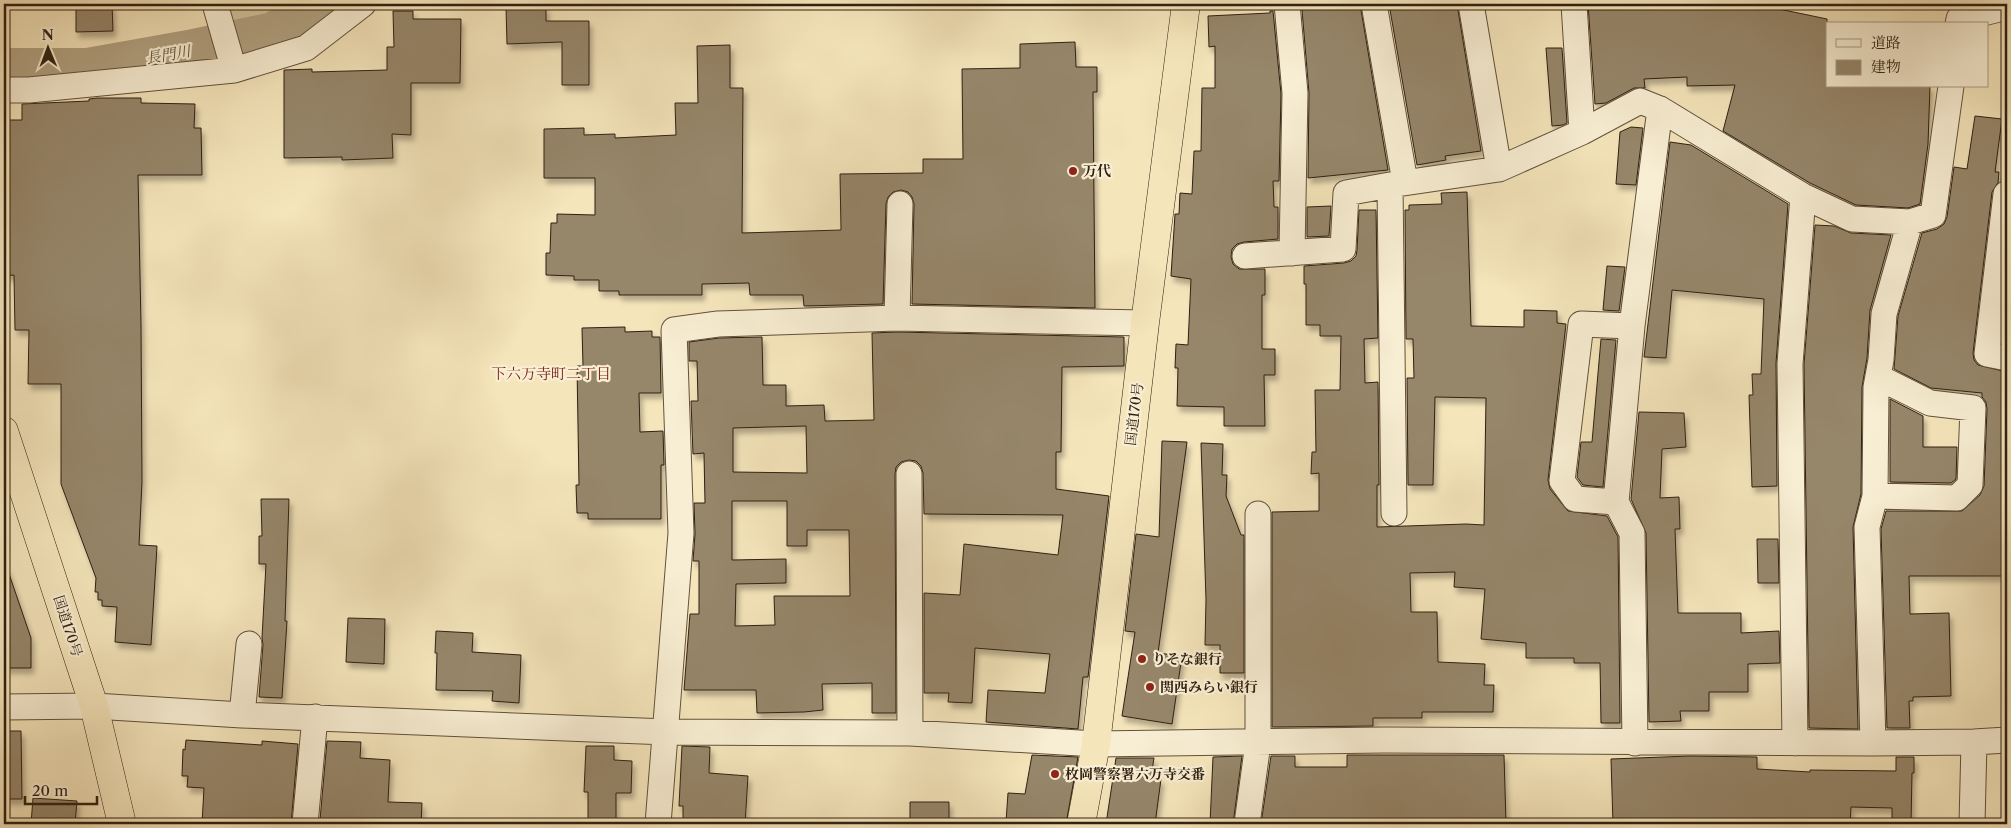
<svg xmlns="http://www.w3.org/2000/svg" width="2011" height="828" font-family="'Libre Caslon Text','Noto Serif JP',serif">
<defs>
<filter id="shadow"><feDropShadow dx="3" dy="5.5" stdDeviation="2.5" flood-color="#0004"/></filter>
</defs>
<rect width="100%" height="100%" fill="#f5e5bb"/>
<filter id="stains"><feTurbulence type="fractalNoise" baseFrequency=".004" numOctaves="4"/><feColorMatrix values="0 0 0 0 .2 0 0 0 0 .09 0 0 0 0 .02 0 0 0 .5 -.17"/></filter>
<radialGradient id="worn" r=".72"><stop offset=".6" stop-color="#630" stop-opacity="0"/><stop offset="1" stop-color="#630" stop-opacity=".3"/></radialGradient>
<path fill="#d4c49e" stroke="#827258" d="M225 4H290L252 27 232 32Z"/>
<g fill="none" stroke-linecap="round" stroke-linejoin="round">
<path stroke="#b2a282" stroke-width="44" d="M4 70H88L189 52 274 34 322 4"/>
</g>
<path fill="#96866a" stroke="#302012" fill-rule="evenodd" filter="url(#shadow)" d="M76 4H112L113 31 76 32Z
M1343 4H1360L1388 170 1308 178 1309 93 1302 10 1303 8Z
M1389 4H1457L1481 151 1445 156 1446 160 1417 165Z
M1588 4H1755L1827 19V86H1930L1928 144 1920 204 1908 208 1856 205 1810 183 1723 131 1735 85 1687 86V77L1644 79 1645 88H1634L1606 103 1595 104Z
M546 6V21H589V85H562V42L507 44 506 7Z
M393 11H413V19H461L460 83H411V135L392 134 393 158 342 160V157L284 158V70L312 69V72L387 70V47H394Z
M1270 11H1273L1281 94 1279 181H1273L1274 207H1278V239L1244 242 1237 244 1232 249 1231 257 1233 264 1239 269H1265V295H1262V349H1275V375H1264L1265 426H1224V407L1177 406 1178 368H1175L1176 344 1188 345 1191 279 1171 276 1175 214H1179L1180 193 1192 194 1194 151H1201L1202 88H1215V46L1209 47 1208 16 1270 13Z
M1075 42 1076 67H1097V92H1093L1095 308 912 304 914 204 912 197 908 192 901 190 893 192 888 197 886 204 883 304 804 306 803 295H750L749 283 702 284V295H619V291H599V280H574V276L546 275V253H550L551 223H557V214L595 215V178H544V129L584 128V135L615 134V138L676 135 675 103H698L697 46 730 45V88H743L742 233 841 230 840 174 923 173V159H963L962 69 1020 68V44Z
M1546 48H1562L1567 123 1563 125 1552 126Z
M97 98H141V103L195 104 194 128H201L202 175H138L141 325 142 482 139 545 157 546 151 645 115 642 117 607 102 606V600H98V592H95L96 578 61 484V384H28L29 330H15L14 275 4 276V120H22V104L89 101V99Z
M1975 116 2002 119 1995 172H1999L1998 183 1992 192 1973 353 1974 360 1978 365 2007 372V494H2005L2007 576H1909L1910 614 1949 613 1951 696 1913 697V701H1909L1910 728H1887L1881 529 1886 511H1962L1980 495 1984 486 1987 409 1986 402 1982 397V393L1931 388 1894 369 1898 316 1922 233 1937 229 1944 224 1947 217 1954 167 1967 169Z
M1631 127 1643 128 1636 185 1616 184 1620 132Z
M1670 142 1691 145 1788 204 1776 363 1777 486 1752 487 1749 395H1753L1752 374H1761L1764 299 1672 290 1666 358 1644 357Z
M1467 192 1471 326 1524 327V310L1557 311V323L1566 324 1548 480 1550 489 1568 511 1607 516 1618 537 1620 723H1601L1600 663H1574V658H1526V643L1481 639 1485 589 1454 587 1455 572 1410 573 1411 612H1437L1438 662 1485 664 1484 685H1494L1493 712H1422V718H1373V726L1272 727V512L1319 511V473L1311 474 1312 452H1316L1315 390H1340L1341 336H1320V325H1306V284H1304V266L1344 263 1351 261 1356 256 1357 250 1359 210H1376L1378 338 1364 339 1365 383 1378 382 1379 485H1377V527L1466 524 1484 525 1486 398 1435 397 1433 485H1408L1407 378H1414L1413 339H1406L1405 210H1409V205L1442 204 1441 193Z
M1331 206 1329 236 1307 237V207Z
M1815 225 1834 226 1851 233 1891 235 1870 310 1867 358 1862 387 1861 494 1853 527 1858 729 1809 728 1804 364Z
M1607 266 1625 267 1619 311 1603 310Z
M625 327V332L652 331V337H660L661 393H639L640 432 663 431 664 465H661V519H588V513H577L576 485H579L577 366H583L582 328Z
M897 332 1124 337V366L1062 367 1061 452H1056V489L1109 496 1088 677H1083L1078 729 986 722 988 690 1045 693 1050 654 975 648 972 703 948 702 949 693H924V593L960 595 964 544 1058 555 1063 515 924 514 923 473 921 466 916 461 909 460 901 462 896 467 895 474 896 713H872V683L822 684 823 710 804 712 757 713 756 690H684L690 614H699V561H693L695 534 694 503H705L704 453 693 454 691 401H698L697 361H689V342L719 338 762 337 763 385H786V406L824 405 825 421 874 420 872 333ZM806 426 807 473 733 472V428ZM732 501H787V546H807V530H849L850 596H774L775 625 735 626 736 584 786 583V559L732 560Z
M1601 339 1616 340 1603 487 1583 485 1577 477 1581 442H1592Z
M1890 399 1923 416V447H1957L1956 479 1951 483 1890 482Z
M1639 412 1684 413 1686 447 1662 449 1660 498 1679 497 1680 529H1675L1678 613H1741V633L1779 631 1780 663 1748 664V692H1709V711H1680L1681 721 1649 722 1646 533 1631 499Z
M1162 441 1187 442 1158 653 1182 656 1172 724 1122 716 1135 632 1125 631 1136 534 1159 537Z
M1201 443 1223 444 1222 475H1227L1226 496 1241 535H1244V673H1220V645H1205L1206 600Z
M261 499H289L285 621H287L282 698 259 697 263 645 262 638 266 564H259V536H262Z
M1757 539H1778L1779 583H1758Z
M7 568 31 638V668H4V569Z
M348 618 385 619 384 664 346 662Z
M436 631 473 633 472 652 521 655 519 703 492 701 493 691 436 690 437 653H435Z
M4 731H21L22 799H4Z
M186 740 262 745V741L298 744 291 824 232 823V824H202L204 788 187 787 188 776H182L183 749 185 750Z
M327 741 361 742 360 758 390 760 388 802 422 803 421 824H362V822L320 820Z
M586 746H614V760L632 761 631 793H616V824H588V792H584Z
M682 746 710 747 709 773 748 776 745 824H683V806H679Z
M1032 755 1078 757 1066 824 1006 822 1008 793 1025 794Z
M1347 755H1504L1506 824H1261L1271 756H1295V767H1347Z
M1242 756 1233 824H1210L1213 757Z
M1690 756 1757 757V769L1810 772V770L1896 771V757H1914V773H1912L1911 824H1892V808L1851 807 1850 824H1613L1611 759Z
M1116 758H1154L1151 777 1161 779 1155 824H1106Z
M33 798 77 801 75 824H31Z
M910 802H949V824H910Z"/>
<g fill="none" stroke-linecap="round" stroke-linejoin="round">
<defs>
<path id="minor" d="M215 4 234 70
M1287 4 1295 93 1292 253
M1374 4 1405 182
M1471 4 1499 169
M1574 4 1582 132 1640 101 1660 109 1803 196 1852 219 1910 222 1933 215 1951 86
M1958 24 1959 19 2007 7
M4 90H29L234 70 306 48 363 4
M2007 194H2006L1987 354 2007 358
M1245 256 1343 249 1346 193 1390 185
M897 318 900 204
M909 474 910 733
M1875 496 1957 498 1970 485 1973 408 1930 403 1878 377
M1616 502 1575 499 1562 481 1581 324 1632 326
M1394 513 1390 185 1499 169 1582 132
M4 707 94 706 242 715 667 732 910 733 1096 744 1385 740 1873 743 1974 742 2007 740
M242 715 249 644
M1635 743 1632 533 1616 502 1632 326 1660 109
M1795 743 1790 364 1803 196
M1873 743 1867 527 1875 496 1876 387 1881 360 1884 314 1910 222
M305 824 315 717
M658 824 681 533 674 330 718 324 897 318 1145 323
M1247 824 1258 743V514
M1972 824 1974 742"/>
<path id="trunk" d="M4 431 94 706 122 824
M1081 824 1096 744 1145 323 1186 4"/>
</defs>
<use href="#minor" stroke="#61513c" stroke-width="27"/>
<use href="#trunk" stroke="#302012" stroke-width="29"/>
<use href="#minor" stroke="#f8eed3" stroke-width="25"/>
<use href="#trunk" stroke="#f5e5bb" stroke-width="28"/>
</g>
<g fill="#8f2418" stroke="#f8eed3" stroke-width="2">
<circle cx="1073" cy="171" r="5"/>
<circle cx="1142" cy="659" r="5"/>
<circle cx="1150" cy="687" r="5"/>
<circle cx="1055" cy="774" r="5"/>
</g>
<g text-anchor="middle" stroke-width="4.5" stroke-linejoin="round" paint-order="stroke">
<g font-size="14" font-weight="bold" fill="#302012" stroke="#f8eed3" text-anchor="start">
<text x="1083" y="176">万代</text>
<text x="1152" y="664">りそな銀行</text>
<text x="1160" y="692">関西みらい銀行</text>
<text x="1065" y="779">枚岡警察署六万寺交番</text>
</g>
<g font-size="14" fill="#302012" stroke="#f8eed3">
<text transform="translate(1134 414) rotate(-83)" y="5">国道170号</text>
<text transform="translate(68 626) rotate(72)" y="5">国道170号</text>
</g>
<g font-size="15" font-style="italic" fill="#5e4e39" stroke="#f8eed3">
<text transform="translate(168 55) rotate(-10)" y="5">長門川</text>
</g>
<g font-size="15" fill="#7a1f14" stroke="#f8eed3">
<text x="551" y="379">下六万寺町二丁目</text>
</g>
</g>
<rect width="2011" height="828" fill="none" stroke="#f5e5bb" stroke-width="20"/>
<rect x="5" y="5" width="2001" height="818" fill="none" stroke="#302012" stroke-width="2.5"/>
<rect x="10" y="10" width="1991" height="808" fill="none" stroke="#302012"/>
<rect x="1826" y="22" width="162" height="65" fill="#f8eed3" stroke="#a89c86"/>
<rect x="1836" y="39" width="25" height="8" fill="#f8eed3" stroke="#a89c86"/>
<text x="1871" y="48" font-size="15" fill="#302012">道路</text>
<rect x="1836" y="60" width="25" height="15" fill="#96866a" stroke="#a89c86"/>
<text x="1871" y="72" font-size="15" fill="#302012">建物</text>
<g transform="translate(48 48) rotate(359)" stroke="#f8eed3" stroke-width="4" paint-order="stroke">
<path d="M0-4L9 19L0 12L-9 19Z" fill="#302012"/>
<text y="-8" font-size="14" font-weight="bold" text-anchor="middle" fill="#302012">N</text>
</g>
<path d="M25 796v8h72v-8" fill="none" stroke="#302012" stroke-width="2.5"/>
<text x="32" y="796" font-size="15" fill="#302012" stroke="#f8eed3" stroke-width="4" paint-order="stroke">20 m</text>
<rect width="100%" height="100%" filter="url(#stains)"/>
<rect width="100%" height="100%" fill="url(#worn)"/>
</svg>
